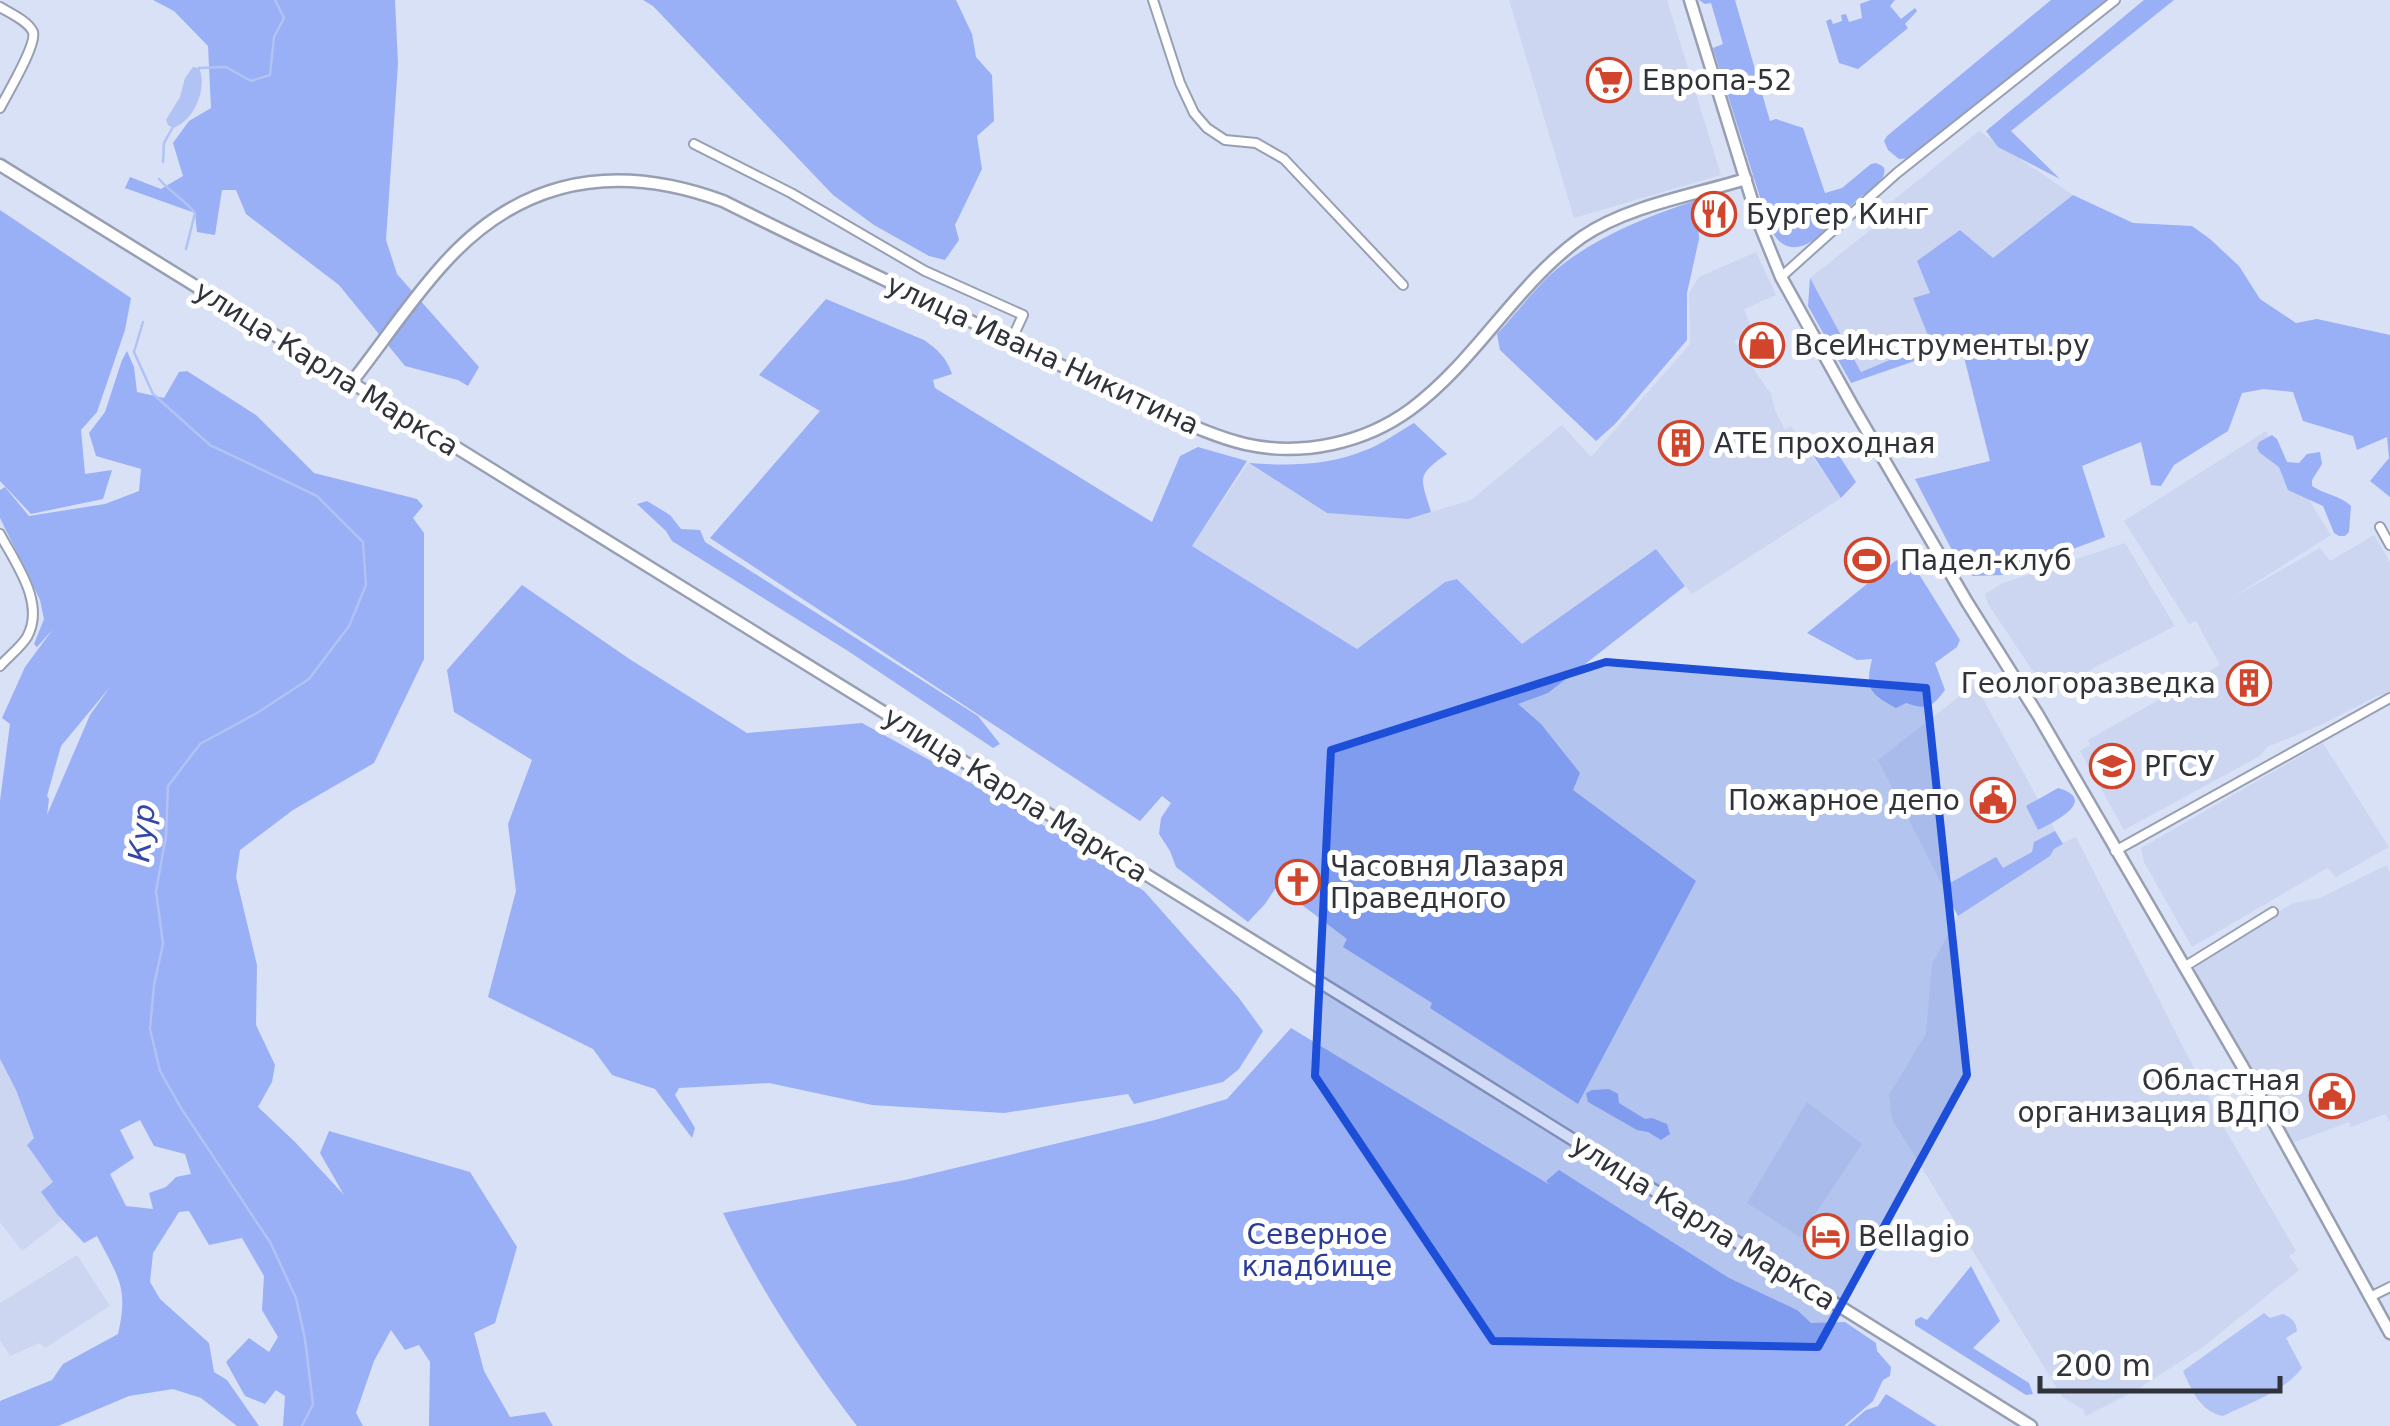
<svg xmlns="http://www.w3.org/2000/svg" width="2390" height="1426" font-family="'DejaVu Sans',sans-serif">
<rect width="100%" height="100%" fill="#d9e1f6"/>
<path fill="#ccd6f1" d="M1509 0H1667L1721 175 1574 218Z
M1979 131 2073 195 1993 258 1930 293 1913 298 1929 338 1928 344 1861 372 1810 278 1878 224 1874 216Z
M1756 252 1776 295 1744 309 1753 332 1734 341 1771 394 1775 410 1785 430 1791 426 1841 498 1692 594 1656 549 1521 645 1457 579 1445 582 1357 649 1192 546 1248 463 1327 513 1408 519 1471 500 1562 425 1591 457 1690 344 1689 293 1699 277Z
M2266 431 2331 535 2230 599 2320 548 2330 561 2374 535 2390 562V693L2377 696 2323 724 2267 747 2260 756 2124 830 2080 751 2090 745 2088 740 2220 665 2196 621 2189 624 2124 521Z
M2125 543 2175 626 2088 671 2051 698 1988 604 1985 594 2003 583Z
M1975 684 2062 843 2076 837 2226 1131 2296 1251 2289 1256 2299 1270 2203 1347 2133 1392 2086 1416 2083 1409 2063 1398 1892 1119 1889 1095 1926 1034 1932 964 1958 916 1878 760Z
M2323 743 2389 847 2336 877 2327 868 2192 947 2144 862 2141 848Z
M2387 865 2390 872V1122L2385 1114 2351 1127 2349 1122 2287 1145 2231 1047 2195 969 2200 960 2293 903 2320 898Z
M0 1059 16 1090 34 1138 27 1145 54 1183 41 1192 62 1220 22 1251 0 1222Z
M1807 1102 1862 1144 1800 1237 1747 1203Z
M77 1255 110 1306 45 1348 40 1343 10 1356 0 1340V1303Z"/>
<path fill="#99aff6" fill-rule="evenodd" d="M153 0H395L398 64 386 240 397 274 479 367 468 386 458 380 405 366 339 285 246 214 236 190H222L215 235 197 232 195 213 125 188 130 177 161 189 183 176 173 143 189 121 211 108 208 46 174 11Z
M643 0H956L972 34 976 57 992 75 994 121 977 136 982 169 955 225 959 240 945 260 929 256 874 225 833 195 653 6Z
M1699 0H1735L1770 121 1776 119 1803 128 1825 193 1842 188 1871 164 1876 163C1882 166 1886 166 1884 174 1882 184 1863 194 1856 201 1839 216 1804 264 1779 241 1772 234 1769 222 1765 213L1713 48 1723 44 1711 3 1705 4Z
M1871 0H1895L1890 6 1901 19 1915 8 1917 11 1905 24 1908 28 1858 69 1839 63 1826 21 1831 19 1833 24 1842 21 1841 15 1846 14 1849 22 1862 18 1860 4Z
M2051 0H2106L1912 158 1899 159 1888 150 1884 141 1887 136Z
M2144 0H2174L2011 131 2060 179 1998 147 1986 131Z
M2073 195 2133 223 2192 226 2210 239 2239 266 2260 299 2296 323 2317 319 2390 335V497L2370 481 2389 458 2387 437 2357 450 2353 436 2303 421 2293 392 2264 389 2242 393 2228 431 2174 465 2161 486 2151 485 2141 442 2082 466 2105 537 2003 575 1973 576 1956 558 1915 479 1990 461 1961 345 1851 383 1808 306 1810 278 1861 372 1928 344 1929 338 1913 298 1930 293 1917 261 1960 230 1993 258Z
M1697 200 1699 239 1687 293V340L1615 424 1596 441 1500 350 1497 334C1515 315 1531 293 1550 275 1593 237 1644 218 1697 200Z
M0 210 131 298 125 330 97 412 81 430 85 474 112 470 103 499 31 514 0 481Z
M826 299 924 340C937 349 947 358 952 374L933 380 935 388 1152 522 1180 456 1198 447 1247 461 1192 546 1357 649 1445 582 1457 579 1522 644 1656 549 1685 586 1548 693 1518 704 1541 724 1580 773 1573 790 1696 881 1578 1104 1430 1008 1432 1003 1343 947 1347 939 1277 886 1265 904 1248 922 1176 867 1170 851 1159 834 1161 818 1171 803 1162 796 1140 821 710 538 820 411 759 375Z
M127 351 134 367 137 392 164 398 179 372 187 371 256 415 314 473 417 499 423 506 413 518 424 533V659L374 763 293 810 240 850 236 877 257 965 256 1025 275 1065 272 1082 258 1107 295 1142 344 1195 320 1153 329 1131 470 1172 517 1247 495 1323 474 1333 484 1371 510 1417 545 1412 553 1426H429L430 1362 419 1345 405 1350 391 1330 374 1361 356 1413 363 1426H283L285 1396 276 1390 265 1404 245 1396 226 1362 249 1338 269 1352 278 1337 262 1310 264 1276 242 1238 209 1245 189 1211 179 1212 153 1253 150 1282 160 1299 209 1343 214 1372 227 1380 259 1426H237L201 1398 173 1389 129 1396 58 1426H0V1401L52 1380 63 1364 118 1334C129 1287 118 1277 97 1236L84 1243 57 1214 41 1192 53 1182 27 1145 34 1138 16 1090 0 1059V801L10 724 2 718 25 667 53 629 37 647 34 644 44 619 40 600 0 518V490L5 487 29 516 105 504 139 491 141 469 96 456 89 433 105 412 122 360ZM110 687 90 715 47 815 49 799 47 796 61 746ZM140 1120 154 1146 185 1154 191 1174 176 1177 166 1187 149 1193 153 1209 126 1206 110 1174 134 1158 120 1130Z
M1414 423 1447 454C1415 476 1421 478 1431 512L1408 519 1327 513 1249 463C1287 466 1328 466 1366 450 1382 444 1398 432 1414 423Z
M1824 432 1856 482 1841 498 1807 446Z
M2272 435 2277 439 2287 462 2299 463 2307 454 2320 452 2322 464 2312 480V486C2326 495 2339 495 2351 506L2349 532 2345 536H2339L2334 533 2323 506 2288 490 2279 467 2260 453 2257 448 2259 442Z
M647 501 670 515 681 529 700 530 705 542 978 716 1000 744 993 748 848 651 672 541 666 531 637 504Z
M1905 558 1912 563 1960 640 1957 647 1935 663 1945 690C1932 708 1926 710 1906 703L1896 708C1869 693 1865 689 1872 659L1857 660 1807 633 1895 561Z
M522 585 631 660 747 733 862 723 1020 810 1144 891 1239 998 1263 1031 1239 1069 1223 1082 1134 1104 1128 1094 1004 1113 872 1105 769 1083 679 1088 675 1095 695 1128 692 1138 655 1089 612 1075 593 1049 488 997 516 891 508 824 532 760 454 712 447 670Z
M2058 788C2100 800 2052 823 2038 830L2026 806Z
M2055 831 2063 844 2054 849 2050 856 1958 916 1943 887 1996 857 2003 868 2032 852 2034 842Z
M1291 1028 1550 1185 1546 1181 1559 1170 1729 1278 1797 1310 1811 1323 1845 1322 1876 1343 1877 1351 1891 1367 1890 1376 1883 1380 1873 1401 1844 1426H857C806 1359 760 1289 723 1213L905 1180 1155 1120 1227 1099Z
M1609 1089 1618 1094 1619 1103 1645 1119 1652 1118 1667 1124 1670 1134 1661 1140 1648 1132 1637 1130 1588 1102 1586 1093 1592 1090Z
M1971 1266 2000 1321 1973 1348 2029 1383 2033 1394 2026 1395 1915 1325V1320L1921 1317 1927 1320Z
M1886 1394 1937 1426H1847L1866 1410 1878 1406Z"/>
<path fill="#b1c2f5" d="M193 67 199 68C208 88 194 121 173 128L168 125 166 120 180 97 185 78Z
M2264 1313 2270 1318 2283 1314C2291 1318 2296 1321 2297 1331L2286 1338 2302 1368C2285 1391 2249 1403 2223 1416 2200 1411 2192 1391 2183 1371Z"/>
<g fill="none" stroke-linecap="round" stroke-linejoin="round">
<path stroke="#b1c2f5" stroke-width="2.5" d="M197 70 199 68 226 67 251 81 270 75 274 37 284 18 275 0
M163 162 164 143 173 127
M159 179C170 192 184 199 195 213L186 249
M143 322 134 352 153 394 210 445 317 496 363 542 366 585 349 626 309 679 257 713 200 744 168 786 166 836 156 891 163 944 154 985 150 1029 160 1071 181 1108 270 1242 296 1298 305 1339 313 1404 302 1426"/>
<defs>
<path id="minor" d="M1153 0 1180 83 1194 113 1207 128 1225 140 1256 143 1284 159 1403 285
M0 7C10 13 28 21 33 32 37 45 7 94 0 108
M694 144 791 193 925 271 1023 315 1011 341
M1781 277 1897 173 2115 0
M2380 527 2390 545
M0 534C15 563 46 603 27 637 21 647 8 657 0 666
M2115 851 2390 698
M2184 967 2273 912
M2370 1297 2390 1287"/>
<path id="major" d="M1690 0 1759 223 1781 277 1852 405 1967 602 2038 715 2255 1088 2390 1333
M0 165 1444 1059 2031 1426
M351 383C381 345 408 304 440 268 518 178 614 161 723 201 825 252 928 300 1030 350 1073 372 1117 392 1161 412 1188 424 1216 437 1245 444 1302 457 1365 443 1411 409 1476 361 1516 284 1582 237 1627 206 1694 195 1746 179"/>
</defs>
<use href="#minor" stroke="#989fb2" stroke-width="12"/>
<use href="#major" stroke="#989fb2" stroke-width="15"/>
<use href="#minor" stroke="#fff" stroke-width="8"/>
<use href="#major" stroke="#fff" stroke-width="10"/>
</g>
<path fill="#1d4ed8" fill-opacity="0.2" stroke="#1d4ed8" stroke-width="8" stroke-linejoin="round" d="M1606 662 1926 688 1967 1075 1818 1347 1493 1341 1315 1076 1331 750Z"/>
<defs>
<symbol id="supermarket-ring" viewBox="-11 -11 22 22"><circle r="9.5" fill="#fff" stroke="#d1452d" stroke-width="1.5"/><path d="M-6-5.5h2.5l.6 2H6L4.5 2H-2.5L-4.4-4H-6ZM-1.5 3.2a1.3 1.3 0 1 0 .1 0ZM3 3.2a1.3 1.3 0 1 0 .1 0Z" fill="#d1452d"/></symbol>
<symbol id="restaurant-ring" viewBox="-11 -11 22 22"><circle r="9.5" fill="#fff" stroke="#d1452d" stroke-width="1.5"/><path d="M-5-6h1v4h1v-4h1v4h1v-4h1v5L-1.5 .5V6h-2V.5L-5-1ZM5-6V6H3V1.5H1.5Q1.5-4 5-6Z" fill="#d1452d"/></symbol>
<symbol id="shop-ring" viewBox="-11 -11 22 22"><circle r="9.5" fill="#fff" stroke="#d1452d" stroke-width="1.5"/><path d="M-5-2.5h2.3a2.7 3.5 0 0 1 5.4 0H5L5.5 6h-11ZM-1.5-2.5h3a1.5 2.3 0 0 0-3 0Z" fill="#d1452d"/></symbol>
<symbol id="building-ring" viewBox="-11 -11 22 22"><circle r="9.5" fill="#fff" stroke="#d1452d" stroke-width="1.5"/><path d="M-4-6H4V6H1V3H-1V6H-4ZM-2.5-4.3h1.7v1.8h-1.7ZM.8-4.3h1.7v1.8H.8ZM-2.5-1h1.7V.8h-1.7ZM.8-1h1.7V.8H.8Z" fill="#d1452d"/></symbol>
<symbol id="stadium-ring" viewBox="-11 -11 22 22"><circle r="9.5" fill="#fff" stroke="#d1452d" stroke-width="1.5"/><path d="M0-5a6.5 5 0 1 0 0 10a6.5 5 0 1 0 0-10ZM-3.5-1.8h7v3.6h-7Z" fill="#d1452d"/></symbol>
<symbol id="university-ring" viewBox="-11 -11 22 22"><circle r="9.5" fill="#fff" stroke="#d1452d" stroke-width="1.5"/><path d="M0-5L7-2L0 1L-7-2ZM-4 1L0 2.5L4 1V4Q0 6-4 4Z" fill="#d1452d"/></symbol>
<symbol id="civic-ring" viewBox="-11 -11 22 22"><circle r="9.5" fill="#fff" stroke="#d1452d" stroke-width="1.5"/><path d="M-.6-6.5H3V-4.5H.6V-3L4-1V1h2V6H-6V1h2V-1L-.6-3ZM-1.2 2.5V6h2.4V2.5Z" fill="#d1452d"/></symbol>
<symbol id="church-ring" viewBox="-11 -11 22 22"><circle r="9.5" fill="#fff" stroke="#d1452d" stroke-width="1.5"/><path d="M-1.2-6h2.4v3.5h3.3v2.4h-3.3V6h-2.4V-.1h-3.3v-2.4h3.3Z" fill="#d1452d"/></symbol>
<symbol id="hotel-ring" viewBox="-11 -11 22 22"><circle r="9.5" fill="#fff" stroke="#d1452d" stroke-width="1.5"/><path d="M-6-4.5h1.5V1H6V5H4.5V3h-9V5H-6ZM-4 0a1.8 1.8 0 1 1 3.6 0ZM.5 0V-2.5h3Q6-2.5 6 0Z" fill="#d1452d"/></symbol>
</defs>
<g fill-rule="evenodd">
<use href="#supermarket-ring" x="1584" y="55" width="50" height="50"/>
<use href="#restaurant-ring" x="1689" y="189" width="50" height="50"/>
<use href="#shop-ring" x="1737" y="320" width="50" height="50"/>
<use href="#building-ring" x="1656" y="418" width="50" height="50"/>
<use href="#stadium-ring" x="1842" y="535" width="50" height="50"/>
<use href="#building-ring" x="2224" y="658" width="50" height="50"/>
<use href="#university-ring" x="2087" y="741" width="50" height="50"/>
<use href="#civic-ring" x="1968" y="775" width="50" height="50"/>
<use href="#church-ring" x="1273" y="857" width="50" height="50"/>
<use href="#civic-ring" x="2307" y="1071" width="50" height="50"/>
<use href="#hotel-ring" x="1801" y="1211" width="50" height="50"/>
</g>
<g text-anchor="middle" stroke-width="10" stroke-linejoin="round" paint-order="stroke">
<g font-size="28" fill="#31333b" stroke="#fff" text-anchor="start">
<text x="1642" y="90">Европа-52</text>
<text x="1746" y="224">Бургер Кинг</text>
<text x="1794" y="355">ВсеИнструменты.ру</text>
<text x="1714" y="453">АТЕ проходная</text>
<text x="1900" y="570">Падел-клуб</text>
<text x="2216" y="693" text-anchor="end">Геологоразведка</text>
<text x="2144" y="776">РГСУ</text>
<text x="1960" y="810" text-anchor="end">Пожарное депо</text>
<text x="1330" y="876">Часовня Лазаря<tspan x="1330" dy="32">Праведного</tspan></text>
<text x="2300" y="1090" text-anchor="end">Областная<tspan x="2300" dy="32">организация ВДПО</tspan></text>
<text x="1858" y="1246">Bellagio</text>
</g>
<g font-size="28" fill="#31333b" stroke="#fff">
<text transform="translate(1043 354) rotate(25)" y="10">улица Ивана Никитина</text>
<text transform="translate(327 368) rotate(32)" y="10">улица Карла Маркса</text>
<text transform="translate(1016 794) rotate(32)" y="10">улица Карла Маркса</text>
<text transform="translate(1704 1222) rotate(32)" y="10">улица Карла Маркса</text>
</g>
<g font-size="28" fill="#2b3b9a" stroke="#fff">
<text x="1317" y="1244">Северное<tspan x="1317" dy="32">кладбище</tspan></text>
</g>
<g font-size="30" font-style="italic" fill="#3447a6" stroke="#fff">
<text transform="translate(142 833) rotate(-84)" y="10">Кур</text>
</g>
</g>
<path d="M2040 1376v15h240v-15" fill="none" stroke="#31333b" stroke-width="5"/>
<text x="2055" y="1376" font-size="30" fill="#31333b" stroke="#ffffff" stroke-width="8" paint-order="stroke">200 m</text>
</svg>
